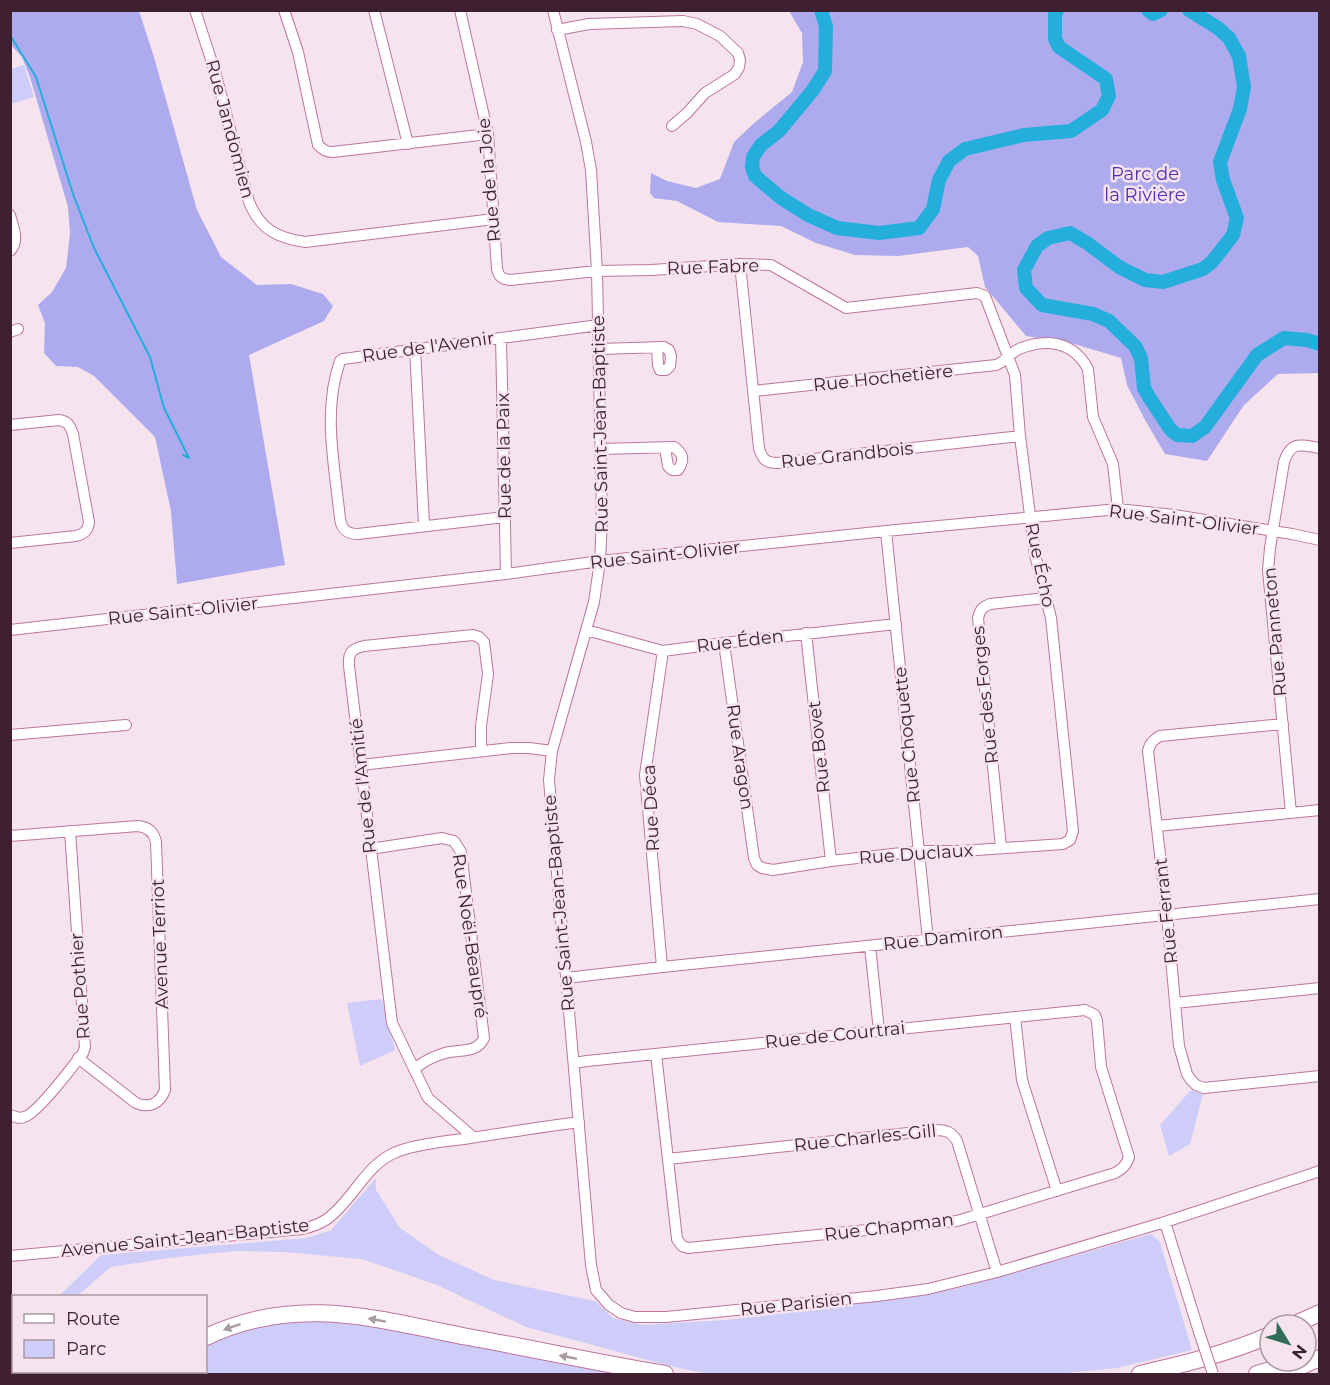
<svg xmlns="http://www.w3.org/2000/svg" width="1330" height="1385" font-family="Montserrat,sans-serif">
<rect width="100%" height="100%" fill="#f5e4ed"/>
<path fill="#cecdf9" d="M24 65 34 97 11 104V69Z
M382 999 395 1050 360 1066 347 1003Z
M1191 1090 1203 1094 1190 1144 1169 1156 1160 1125Z
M376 1178V1190L400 1228 439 1255 494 1280 595 1301 613 1318 642 1325 726 1320 824 1309 959 1288 1151 1234 1160 1242 1192 1350 1117 1368 1055 1374H707L670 1366 526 1327 437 1285 362 1259 283 1252 236 1251 169 1258 111 1267 77 1296H59L101 1255 307 1238 331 1230Z
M319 1320 367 1325 623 1374H160L164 1372H206V1345L242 1331 283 1322Z"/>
<path fill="#aeaaee" d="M11 10 139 11 154 57 197 210 221 257 257 285 291 284 323 294 333 306 324 321 249 355 285 565 177 584 171 511 155 437 94 376 78 367 56 366 44 353 45 323 38 305 52 292 66 268 70 234 68 207 30 77 22 57 11 45Z
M1289 10 1319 11V373L1278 374 1244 405 1207 461 1165 454 1145 420 1127 385 1121 358 1071 343 1026 336 985 287 978 256 968 247 898 256 855 255 816 243 781 226 718 222 677 201 654 198 650 193 651 173 667 181 696 188 720 179 734 142 753 124 792 92 803 62 802 33 789 11Z"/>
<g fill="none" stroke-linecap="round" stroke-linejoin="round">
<path stroke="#23aedc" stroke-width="2" d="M10 35 36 77 73 194 94 248 150 357 164 408 189 458 183 455"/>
<path stroke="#23aedc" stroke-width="14" d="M821 10 826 26 825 71 813 90 779 131 761 145 753 157 752 167 755 176 781 198 808 215 837 228 879 233 919 228 933 209 939 180 949 161 965 149 1024 135 1071 131 1102 110 1109 96 1106 79 1059 47 1055 39V14L1057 10
M1148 10 1153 14 1161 10
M1189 10 1218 28 1229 38 1239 56 1244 87 1240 109 1220 162 1223 180 1237 218 1233 235 1212 262 1203 269 1163 282 1145 280 1119 267 1087 243 1070 233 1048 238 1037 246 1024 270 1026 288 1042 305 1093 314 1109 321 1135 346 1141 358 1144 388 1149 397 1170 429 1177 435 1192 436 1205 427 1257 355 1284 338 1307 340 1320 344"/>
<defs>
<path id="minor" d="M195 10 216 75 249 202C260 229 277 238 305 242L494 219
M284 10 298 52 318 145C323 150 326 152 333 152L488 134
M374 10 408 144
M460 10 488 134 497 269C499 277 502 279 510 280L597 271 652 270 740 264 771 265 846 308 977 293 985 296 1015 375 1020 436 1035 555 1051 618 1073 831 1070 840 1063 844 962 851H919L831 861 773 870 762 868 757 865 754 858 724 643
M553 10 586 142 591 170 597 271 602 520 600 561 594 602 552 751 549 780 591 1265 596 1290 609 1305 621 1313 635 1317H666L877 1296 928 1289 997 1272 1165 1222 1320 1171
M557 30 589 24 683 21 697 24 720 36 738 53 740 60 739 67 735 74 705 93 687 113 672 126
M10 215C13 227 20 241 10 251
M740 264 759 448C762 459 766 463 777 463L1020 436
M10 332 18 329
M501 338 506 574
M415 348 424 525
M599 349 664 347 669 350 671 356 670 366 666 370H660L658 365 657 348
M754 391 996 365C1005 362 1010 353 1019 349 1046 338 1073 341 1088 369L1093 417 1113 464 1118 509
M10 425 59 420C68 421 70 426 73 434L89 522C88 531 84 534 76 536L10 543
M601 449 674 447C683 453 685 460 678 470H672L668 466 665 448
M505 517 358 534C347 534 342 530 340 519 335 467 322 412 340 361L343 359 599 325
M886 531 928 940
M10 630 506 574 600 561 886 531 1118 509 1174 515 1292 534 1320 540
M586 630 663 651 724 643 896 624
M806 633 831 861
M1283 724 1160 736C1153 740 1150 743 1148 751L1167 915 1179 1046 1187 1074 1191 1080 1196 1085 1204 1088 1320 1076
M10 735 126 725
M361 765 511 748H529L552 751
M1291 813 1268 570 1270 548 1284 462C1291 440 1301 445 1320 448
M1157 826 1320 810
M10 836 138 826C148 827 154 832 156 842L165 1090C160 1103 150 1109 136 1103L78 1058
M1001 847 978 618C980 610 982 607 990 604L1045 598
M370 849 442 838 454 841 461 852 484 1038C477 1054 459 1049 445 1053 434 1056 423 1062 414 1069
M870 946 879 1031
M662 967 645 775 663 651
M566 978 662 967 1320 899
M1175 1003 1320 988
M1015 1017 1022 1080 1057 1191
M574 1063 587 1061 1085 1010 1095 1015 1097 1021 1101 1067 1129 1157C1126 1166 1122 1169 1115 1173L957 1221 688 1248 682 1246 677 1239 656 1054
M10 1115C15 1117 19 1119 24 1117 37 1114 73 1066 83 1053L85 1047 70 831
M473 1137 428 1098 392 1023 349 666C348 653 351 649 364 646L473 635 479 637 484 642 488 674 481 726V750
M668 1159 936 1130C946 1130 952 1132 957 1141L997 1272
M1165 1222 1199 1332
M10 1256 302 1229C311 1227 320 1224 327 1219 353 1200 364 1168 392 1154 409 1145 445 1141 464 1139 503 1133 541 1127 579 1122"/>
<path id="highway" d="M1293 1325 1320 1313
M206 1337C297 1294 375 1319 468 1337 534 1349 599 1363 665 1374
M1292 1370 1320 1358
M149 1374 152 1372
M1140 1374C1184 1364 1229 1353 1270 1335
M1257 1374 1301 1361"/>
</defs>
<use href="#minor" stroke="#bf749d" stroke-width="12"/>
<use href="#highway" stroke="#bf749d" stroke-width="18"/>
<use href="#minor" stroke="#fff" stroke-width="10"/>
<use href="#highway" stroke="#fff" stroke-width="16"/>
<defs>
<path id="minor-bridge" d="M1199 1332 1213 1374"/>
</defs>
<use href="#minor-bridge" stroke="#bf749d" stroke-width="12" stroke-linecap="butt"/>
<use href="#minor-bridge" stroke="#fff" stroke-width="10"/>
</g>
<defs><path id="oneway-solid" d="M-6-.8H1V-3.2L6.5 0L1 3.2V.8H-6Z" transform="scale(1.5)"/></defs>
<g fill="#a89ba2">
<use href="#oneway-solid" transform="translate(377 1320) rotate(-170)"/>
<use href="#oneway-solid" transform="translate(232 1327) rotate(161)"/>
<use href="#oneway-solid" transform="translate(568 1357) rotate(-169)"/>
</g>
<g text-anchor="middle" stroke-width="5" stroke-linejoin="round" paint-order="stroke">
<g font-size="18" fill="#3e2031" stroke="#f5e4ed">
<text transform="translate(230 129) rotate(75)" y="6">Rue Jandomien</text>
<text transform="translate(489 180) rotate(-95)" y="6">Rue de la Joie</text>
<text transform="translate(713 267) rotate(-2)" y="6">Rue Fabre</text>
<text transform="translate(428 347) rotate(-8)" y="6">Rue de l'Avenir</text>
<text transform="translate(883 378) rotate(-6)" y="6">Rue Hochetière</text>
<text transform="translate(600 424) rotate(-91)" y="6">Rue Saint-Jean-Baptiste</text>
<text transform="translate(847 455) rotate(-6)" y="6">Rue Grandbois</text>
<text transform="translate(504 456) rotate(-91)" y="6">Rue de la Paix</text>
<text transform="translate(1184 520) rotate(7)" y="6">Rue Saint-Olivier</text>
<text transform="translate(665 555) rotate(-6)" y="6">Rue Saint-Olivier</text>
<text transform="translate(1040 565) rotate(78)" y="6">Rue Écho</text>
<text transform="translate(183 611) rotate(-6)" y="6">Rue Saint-Olivier</text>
<text transform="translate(1275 632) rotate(-95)" y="6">Rue Panneton</text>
<text transform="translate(740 641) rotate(-7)" y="6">Rue Éden</text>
<text transform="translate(985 695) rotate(-96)" y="6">Rue des Forges</text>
<text transform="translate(907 735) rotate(-96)" y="6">Rue Choquette</text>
<text transform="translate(819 747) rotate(-96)" y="6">Rue Bovet</text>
<text transform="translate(740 757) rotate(82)" y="6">Rue Aragon</text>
<text transform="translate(363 786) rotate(-96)" y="6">Rue de l'Amitié</text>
<text transform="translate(651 808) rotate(-93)" y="6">Rue Déca</text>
<text transform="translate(916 854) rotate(-4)" y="6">Rue Duclaux</text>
<text transform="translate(559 903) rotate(-95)" y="6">Rue Saint-Jean-Baptiste</text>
<text transform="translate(1166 911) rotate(-96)" y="6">Rue Ferrant</text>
<text transform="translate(470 936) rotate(82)" y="6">Rue Noël-Beaupré</text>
<text transform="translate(943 938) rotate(-6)" y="6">Rue Damiron</text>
<text transform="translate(160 944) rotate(-92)" y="6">Avenue Terriot</text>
<text transform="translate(80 986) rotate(-94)" y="6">Rue Pothier</text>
<text transform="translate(835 1035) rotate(-6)" y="6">Rue de Courtrai</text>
<text transform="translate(865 1138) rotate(-6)" y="6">Rue Charles-Gill</text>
<text transform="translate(889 1227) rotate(-7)" y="6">Rue Chapman</text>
<text transform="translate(185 1238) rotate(-6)" y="6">Avenue Saint-Jean-Baptiste</text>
<text transform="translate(796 1304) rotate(-6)" y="6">Rue Parisien</text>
</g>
<g font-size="18" fill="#4f30b0" stroke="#f5e4ed">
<text x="1145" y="180">Parc de<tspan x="1145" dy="21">la Rivière</tspan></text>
</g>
</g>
<rect width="1330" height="1385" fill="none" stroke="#3e2031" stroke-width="24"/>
<rect x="12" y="1295" width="195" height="78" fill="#f5e4ed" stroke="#ac96a2" stroke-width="1.5"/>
<rect x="24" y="1314" width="30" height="9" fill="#ffffff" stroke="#ac96a2" stroke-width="1.5"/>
<text x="66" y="1325" font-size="18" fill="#3e2031">Route</text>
<rect x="24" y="1340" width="30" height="18" fill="#cecdf9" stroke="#ac96a2" stroke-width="1.5"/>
<text x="66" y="1355" font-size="18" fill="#3e2031">Parc</text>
<g transform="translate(1288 1343) rotate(128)"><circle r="28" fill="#f5e4ed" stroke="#ac96a2" stroke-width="1.5"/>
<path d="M0-4.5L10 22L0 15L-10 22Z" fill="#326d57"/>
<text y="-9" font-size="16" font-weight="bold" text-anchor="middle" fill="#3e2031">N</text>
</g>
</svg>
